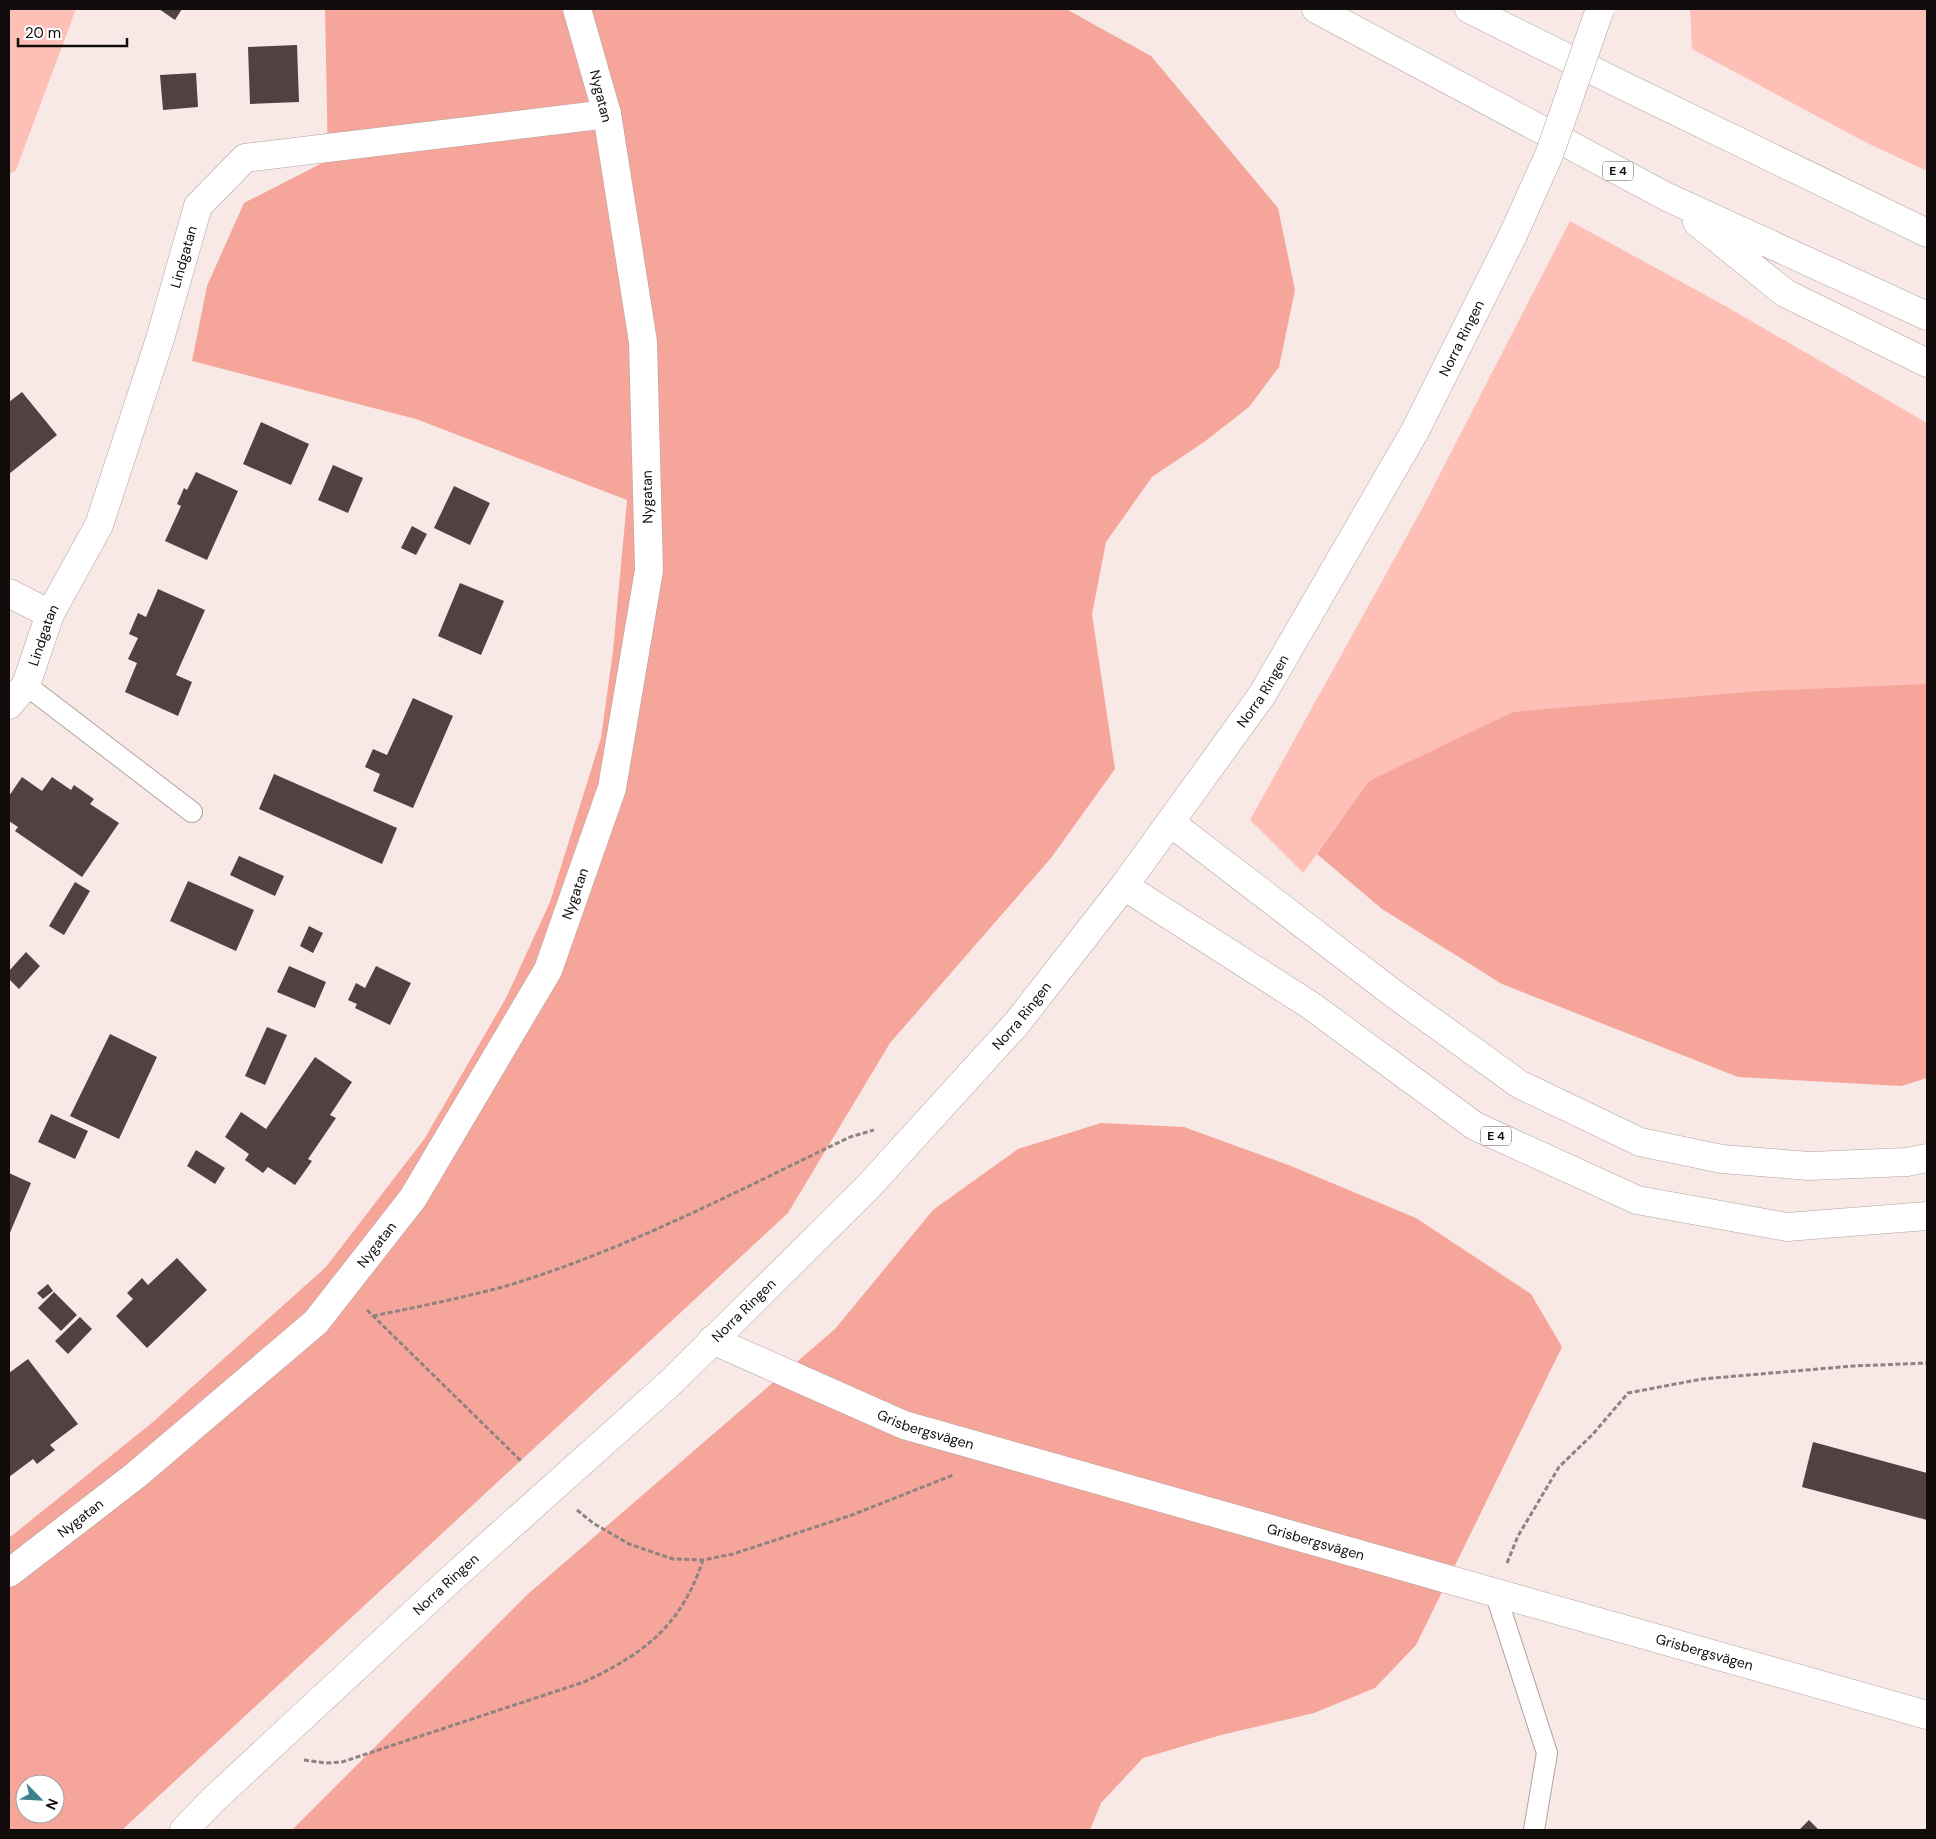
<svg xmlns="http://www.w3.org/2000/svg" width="1936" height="1839" font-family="'DM Sans',sans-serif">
<rect width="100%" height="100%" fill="#f8e8e6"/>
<path fill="#fdbfb6" d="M9 9H76L16 170 9 174Z
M1690 9H1927V171L1863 141 1692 49Z
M1570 221 1727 307 1927 423V684L1369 781 1303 873 1250 820 1423 507Z"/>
<path fill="#f6a59a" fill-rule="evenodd" d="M325 9H1066L1151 56 1278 208 1295 290 1279 367 1249 407 1204 442 1152 477 1106 542 1092 614 1115 769 1051 858 890 1043 788 1213 122 1830H9V1538L153 1422 326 1267 425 1138 506 998 550 902 601 738 613 651 627 500 416 419 192 361 207 286 244 203 328 160ZM25 1784H55V1814H25Z
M1927 684V1078L1901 1086 1738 1077 1502 984 1382 909 1317 854 1369 781 1513 712 1760 691Z
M1101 1123 1184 1127 1291 1166 1416 1218 1531 1294 1562 1347 1416 1645 1375 1688 1314 1713 1221 1735 1143 1758 1101 1803 1090 1830H292L528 1594 835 1329 933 1210 1018 1149Z"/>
<path fill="#4f4241" d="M159 9H182L175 20Z
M297 45 299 102 250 104 248 47Z
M196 73 198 107 163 110 160 75Z
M22 392 57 435 9 474V402Z
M261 422 309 444 291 485 243 464Z
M333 465 363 478 348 513 318 500Z
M196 472 238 491 207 560 165 541 181 506 177 504 184 488 187 490Z
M454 486 490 503 470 545 434 528Z
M412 526 427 534 416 555 401 548Z
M460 583 504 601 481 655 438 636Z
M158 589 205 610 176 675 192 682 178 716 125 692 137 663 128 659 138 638 129 634 138 613 146 617Z
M413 698 453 716 413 808 373 791 380 774 365 767 373 749 387 755Z
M274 774 397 828 382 864 259 809Z
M22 777 42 791 52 777 71 790 74 785 94 799 90 804 119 823 82 877 15 831 18 827 9 821V796Z
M239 856 284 876 275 896 230 875Z
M188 881 254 910 236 951 170 921Z
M75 882 90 891 64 935 49 926Z
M309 926 323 933 313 953 300 946Z
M26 952 40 966 19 989 9 979V971Z
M289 966 326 982 315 1008 277 992Z
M376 966 411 983 390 1025 355 1008 357 1004 348 1000 356 983 365 988Z
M267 1027 287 1035 265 1085 245 1076Z
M110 1034 157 1057 119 1139 70 1116Z
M315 1057 352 1082 330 1115 336 1118 308 1159 312 1161 295 1185 268 1167 263 1173 245 1160 249 1154 225 1137 241 1112 266 1129Z
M51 1114 88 1131 75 1159 38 1142Z
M196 1150 225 1168 215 1184 187 1166Z
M9 1173 31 1183 9 1235Z
M177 1258 207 1290 147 1348 116 1316 133 1299 127 1293 142 1278 148 1285Z
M48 1284 53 1291 43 1299 37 1293Z
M54 1292 77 1315 61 1331 38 1308Z
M80 1317 92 1329 68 1354 55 1341Z
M28 1359 78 1424 50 1445 55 1450 37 1464 33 1459 9 1477V1373Z
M1813 1442 1927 1473V1520L1802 1487Z
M1809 1820 1819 1830H1799Z"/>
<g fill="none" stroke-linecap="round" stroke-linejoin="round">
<defs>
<path id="lane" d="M26 685 192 812
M1495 1592 1547 1753 1534 1830"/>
<g id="street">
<path d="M9 593 50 614"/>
<path id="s1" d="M9 705 26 685 50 614 99 525 160 339 198 206 245 158 607 114"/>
<path id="s2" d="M712 1340 904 1425 1927 1715"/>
<path id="s3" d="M9 1573 136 1475 316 1322 413 1198 548 970 612 788 649 570 643 342 607 114 577 9"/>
</g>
<g id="secondary">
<path id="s4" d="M184 1830 213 1800 452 1578 669 1384 868 1187 1017 1023 1124 886 1262 695 1415 431 1513 235"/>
</g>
<path id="highway" d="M1316 9 1667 197 1927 316
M1469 9 1624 86 1927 233
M1697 222 1785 293 1927 363
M1171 823 1394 994 1519 1084 1640 1142 1722 1159 1809 1166 1907 1162 1927 1158
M1124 886 1310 1005 1475 1126 1637 1200 1787 1227 1927 1216"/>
</defs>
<use href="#lane" stroke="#b2a3a0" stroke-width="22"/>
<use href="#street" stroke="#b2a3a0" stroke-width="29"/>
<use href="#secondary" stroke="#b2a3a0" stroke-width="29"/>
<use href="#highway" stroke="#b2a3a0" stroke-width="29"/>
<path stroke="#8e8381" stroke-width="3" stroke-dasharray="5 2.5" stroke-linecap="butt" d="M367 1310 522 1462
M373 1316C417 1307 462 1298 506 1286 626 1250 737 1191 850 1137L874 1130
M577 1510 593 1523 629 1544 673 1559 703 1560 733 1554 852 1515 953 1475
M1507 1563 1518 1536 1559 1467 1593 1434 1628 1393 1702 1379 1853 1366 1927 1363
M304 1760 326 1763 342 1762 584 1682C645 1653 681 1626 703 1560"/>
<use href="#lane" stroke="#fff" stroke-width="20"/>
<use href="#street" stroke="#fff" stroke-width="28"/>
<use href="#secondary" stroke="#fff" stroke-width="28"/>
<use href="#highway" stroke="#fff" stroke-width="28"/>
<defs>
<path id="secondary-bridge" d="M1513 235 1549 155 1600 9"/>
</defs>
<use href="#secondary-bridge" stroke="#b2a3a0" stroke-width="29" stroke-linecap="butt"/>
<use href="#secondary-bridge" stroke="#fff" stroke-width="28"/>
</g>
<g text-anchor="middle" stroke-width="5" stroke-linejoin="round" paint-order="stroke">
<g fill="#fff" stroke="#585554" stroke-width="1">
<rect x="1603" y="161.5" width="30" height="19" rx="4"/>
<rect x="1481" y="1126.5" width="30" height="19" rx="4"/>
</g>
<g font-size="12" font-weight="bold" fill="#110c0b">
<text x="1618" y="175">E 4</text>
<text x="1496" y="1140">E 4</text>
</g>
<g font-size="14" fill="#110c0b" stroke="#fff">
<text transform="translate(601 96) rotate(76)" y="5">Nygatan</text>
<text dy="5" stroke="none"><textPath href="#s1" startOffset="484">Lindgatan</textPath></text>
<text dy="5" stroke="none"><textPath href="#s4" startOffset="1979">Norra Ringen</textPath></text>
<text transform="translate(647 497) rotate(-91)" y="5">Nygatan</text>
<text dy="5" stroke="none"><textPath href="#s1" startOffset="79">Lindgatan</textPath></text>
<text dy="5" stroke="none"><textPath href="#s4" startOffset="1574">Norra Ringen</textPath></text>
<text dy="5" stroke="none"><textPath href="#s3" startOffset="900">Nygatan</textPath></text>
<text dy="5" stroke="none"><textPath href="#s4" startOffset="1169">Norra Ringen</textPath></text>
<text dy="5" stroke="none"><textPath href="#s3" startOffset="495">Nygatan</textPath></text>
<text dy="5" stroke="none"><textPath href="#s4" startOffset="764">Norra Ringen</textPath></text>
<text dy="5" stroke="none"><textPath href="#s2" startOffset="232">Grisbergsvägen</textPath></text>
<text dy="5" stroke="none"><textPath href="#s3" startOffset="90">Nygatan</textPath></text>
<text dy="5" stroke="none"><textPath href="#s2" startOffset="638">Grisbergsvägen</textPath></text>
<text dy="5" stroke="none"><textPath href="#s4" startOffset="359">Norra Ringen</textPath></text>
<text dy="5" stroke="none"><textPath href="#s2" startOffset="1042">Grisbergsvägen</textPath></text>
</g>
</g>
<rect width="1936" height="1839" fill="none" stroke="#110c0b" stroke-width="20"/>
<g transform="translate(40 1799) rotate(114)"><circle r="24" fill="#ffffff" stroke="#a09e9d"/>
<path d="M0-4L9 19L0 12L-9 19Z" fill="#3b828c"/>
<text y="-8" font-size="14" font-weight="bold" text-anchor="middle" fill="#110c0b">N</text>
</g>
<path d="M18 38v8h109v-8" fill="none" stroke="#110c0b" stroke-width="2.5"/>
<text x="25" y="38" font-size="15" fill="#110c0b" stroke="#ffffff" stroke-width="4" paint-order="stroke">20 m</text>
</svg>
